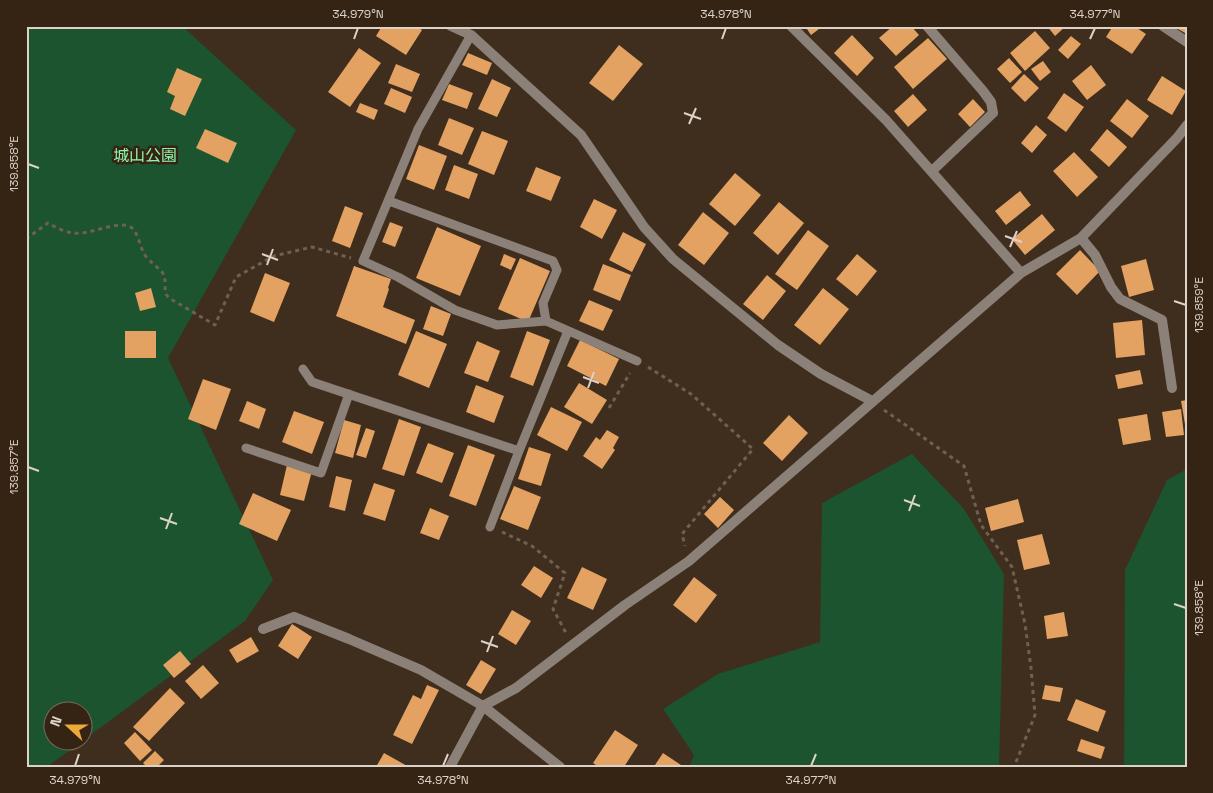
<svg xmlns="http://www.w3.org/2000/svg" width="1213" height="793" font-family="'Space Grotesk','Noto Sans JP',sans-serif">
<rect width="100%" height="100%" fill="#3f2e1e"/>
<path fill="#1b542f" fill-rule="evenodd" d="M26 26H182L296 130 168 358 273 580 245 621 47 767H26ZM52 710H82V740H52Z
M912 454 964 509 1004 574 999 767H689L694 755 663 709 718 674 820 642 822 503Z
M1187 469V767H1124L1125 570 1167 480Z"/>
<path fill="#e3a162" d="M382 26H416L422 30 406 55 376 36Z
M805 26H823L811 35Z
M893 26H911L919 35 896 56 879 38Z
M1047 26H1066L1055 36Z
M1113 26H1134L1146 34 1132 54 1106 37Z
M1178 26H1187V34L1176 28Z
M1035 31 1050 48 1025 71 1010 53Z
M852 35 874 58 857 76 834 53Z
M1071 36 1081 44 1068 59 1058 50Z
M928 38 947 59 913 89 894 67Z
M619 45 643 64 613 101 589 83Z
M359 48 381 63 350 107 328 92Z
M468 53 492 63 487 75 462 65Z
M1009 58 1022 72 1010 83 997 69Z
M1043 61 1051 72 1040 81 1031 69Z
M396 64 420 74 412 92 388 83Z
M1091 65 1106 85 1087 100 1072 81Z
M177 68 202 79 185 116 170 109 175 96 167 92Z
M1024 74 1039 88 1025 102 1011 88Z
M1162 76 1186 91 1172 115 1147 100Z
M492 79 511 88 497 117 478 109Z
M449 84 473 93 467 109 442 100Z
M391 88 412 97 405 113 384 104Z
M1064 93 1084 107 1066 132 1047 118Z
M913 94 927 110 908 127 894 111Z
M973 99 985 112 970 127 958 114Z
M1127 99 1149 116 1132 138 1110 121Z
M360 103 378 110 374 120 356 112Z
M449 118 474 128 462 155 438 145Z
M1036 125 1047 135 1032 153 1021 143Z
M205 129 237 143 228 163 196 148Z
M1107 129 1127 147 1109 167 1090 150Z
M482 131 508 141 494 175 468 164Z
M419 145 447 156 434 190 406 179Z
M1074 152 1098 177 1077 197 1053 171Z
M454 165 478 174 469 199 445 190Z
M536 167 561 177 551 201 526 191Z
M735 173 761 195 735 226 709 204Z
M1020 191 1031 205 1006 225 995 211Z
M594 199 617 210 602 239 580 227Z
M779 202 804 223 778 255 753 233Z
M345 206 363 213 350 248 332 241Z
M703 212 729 233 704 265 678 245Z
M1042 214 1055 230 1025 255 1012 239Z
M390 222 403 227 395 247 382 242Z
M437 227 481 246 460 296 416 278Z
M808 230 829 246 797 290 775 274Z
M623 232 646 244 632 272 609 260Z
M1080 250 1100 271 1077 295 1056 274Z
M504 254 516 259 511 270 500 265Z
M857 254 877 271 857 296 836 279Z
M520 258 550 271 528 322 498 309Z
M1146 259 1154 290 1129 297 1121 266Z
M603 264 631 275 620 301 593 290Z
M354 266 391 279 388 288 389 289 383 307 415 320 406 344 336 316Z
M265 273 290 283 274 322 250 312Z
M767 275 786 291 763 320 743 304Z
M151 288 156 307 140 311 135 293Z
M823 288 849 309 820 345 794 325Z
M589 300 613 310 603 331 579 321Z
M431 306 451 314 443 336 423 329Z
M1142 320 1145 355 1116 358 1113 323Z
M125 331H156V358H125Z
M416 331 447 344 429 388 398 375Z
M527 331 550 340 533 386 510 377Z
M580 340 619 359 606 386 567 366Z
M477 341 500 351 488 382 464 373Z
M1140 370 1143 384 1118 389 1115 375Z
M203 379 231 389 216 430 188 419Z
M579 383 607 400 592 424 564 407Z
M476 385 504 396 494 423 466 412Z
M1187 400V430H1186L1181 401Z
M247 401 266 409 259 429 239 421Z
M551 407 582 422 567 451 537 435Z
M1181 409 1184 435 1166 437 1162 412Z
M294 411 324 422 312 454 282 442Z
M1147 414 1151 440 1123 445 1118 419Z
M789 415 808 433 782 461 763 443Z
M399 419 421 427 404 476 382 469Z
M344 420 361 425 353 458 335 453Z
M366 428 375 431 366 458 356 455Z
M607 430 619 437 613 448 615 450 602 469 583 456 596 437 600 440Z
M428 443 454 453 442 483 416 473Z
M468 445 495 455 476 506 449 496Z
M529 447 551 454 541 486 518 479Z
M287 465 312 471 304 501 280 495Z
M336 476 352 480 345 511 329 507Z
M374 483 395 490 385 521 363 514Z
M514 486 541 497 528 530 500 519Z
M253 493 291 510 277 541 239 524Z
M720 497 734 510 718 528 704 514Z
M1018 499 1024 522 991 531 985 508Z
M430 508 449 516 439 540 420 533Z
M1042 534 1050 564 1024 570 1017 540Z
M534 566 553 578 541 598 521 585Z
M582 567 607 579 593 610 567 598Z
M694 577 717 595 696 623 673 605Z
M512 610 531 621 516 645 498 634Z
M1064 612 1068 636 1047 639 1044 616Z
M292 624 312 637 298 659 278 646Z
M251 637 259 651 237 663 229 650Z
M180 651 191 664 174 678 163 665Z
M481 660 496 669 481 694 466 685Z
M203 665 219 683 201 699 185 681Z
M427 685 439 690 412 744 393 735 413 695 421 699Z
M1045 685 1063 688 1060 702 1042 699Z
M170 688 185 703 149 741 133 727Z
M1076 699 1106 711 1098 732 1067 720Z
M615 730 638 745 624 767H599L593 763Z
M135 732 152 750 140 761 124 743Z
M1081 739 1105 747 1101 759 1077 751Z
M155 751 164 760 157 767H147L143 763Z
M384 753 409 767H376Z
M663 753 684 767H658L655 765Z"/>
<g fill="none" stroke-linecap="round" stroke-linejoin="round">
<path stroke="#6f6052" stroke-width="3" stroke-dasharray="4 4" stroke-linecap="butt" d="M26 239 48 223C55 227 64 232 73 233 89 236 120 218 132 228 140 236 140 251 148 259 163 274 166 269 165 293L169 298 215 325 236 277 274 256 312 247 351 258
M648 367 691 394 753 449 682 534 685 546
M609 408 630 373
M884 410 964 466 981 525 1012 567 1025 624 1031 668 1035 715 1014 767
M502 532 532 546 565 573 553 609 566 633"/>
<path stroke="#8b8179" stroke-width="9" d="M471 35 418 129 363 261 398 277 455 310 497 325 546 321 637 361
M389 201 553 261 557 270 543 303 546 321
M303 369 312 382 519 451
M246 448 321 473 349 394
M490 527 519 451 568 331"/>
<path stroke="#8b8179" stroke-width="10" d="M451 26 471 35 581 135 644 227 673 259 778 345 821 374 872 401
M791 26 886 120 1021 273
M927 26 983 91 991 102 993 113 932 171
M1163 26 1187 42
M1081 238 1095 255 1111 287 1120 299 1162 320 1172 388
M263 629 294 617 349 639 421 670 483 706 560 767
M450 767 483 706 516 688 625 605 689 561 1021 273 1081 238 1177 138 1187 125"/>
</g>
<path fill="none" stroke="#ddd2c8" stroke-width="2" d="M354 39 358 28M722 39 726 28M1090 39 1095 28M684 113 701 119M689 124 696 108M28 164 39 168M1005 236 1022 242M1010 247 1017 231M262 254 278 260M267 265 273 249M1174 301 1186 305M583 377 599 383M588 388 594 372M28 467 39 471M904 500 920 506M909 511 915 495M160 518 177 524M166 529 172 513M1174 604 1186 608M481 641 498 647M487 652 493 636M75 766 79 754M443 766 448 754M811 766 816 754"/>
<g text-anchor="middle" stroke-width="5" stroke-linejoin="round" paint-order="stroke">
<g font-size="16" fill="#8ef6ac" stroke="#352414">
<text x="145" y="161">城山公園</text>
</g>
</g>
<rect width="1213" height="793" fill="none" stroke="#352414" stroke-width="55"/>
<g transform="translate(68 726) rotate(291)"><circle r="24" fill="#352414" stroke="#786a5c"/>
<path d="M0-4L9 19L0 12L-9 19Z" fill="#ebaa39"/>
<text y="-8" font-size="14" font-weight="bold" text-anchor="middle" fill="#ddd2c8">N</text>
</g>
<rect x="28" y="28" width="1158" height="738" fill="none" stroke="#ddd2c8" stroke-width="2"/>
<g font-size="12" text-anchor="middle" fill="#ddd2c8">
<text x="358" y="18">34.979°N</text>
<text x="726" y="18">34.978°N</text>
<text x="1095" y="18">34.977°N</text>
<text transform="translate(14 164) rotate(-90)" y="4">139.858°E</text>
<text transform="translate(1199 305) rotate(-90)" y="4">139.859°E</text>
<text transform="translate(14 467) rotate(-90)" y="4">139.857°E</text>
<text transform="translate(1199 608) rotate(-90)" y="4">139.858°E</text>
<text x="75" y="784">34.979°N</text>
<text x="443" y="784">34.978°N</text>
<text x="811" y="784">34.977°N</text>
</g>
</svg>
